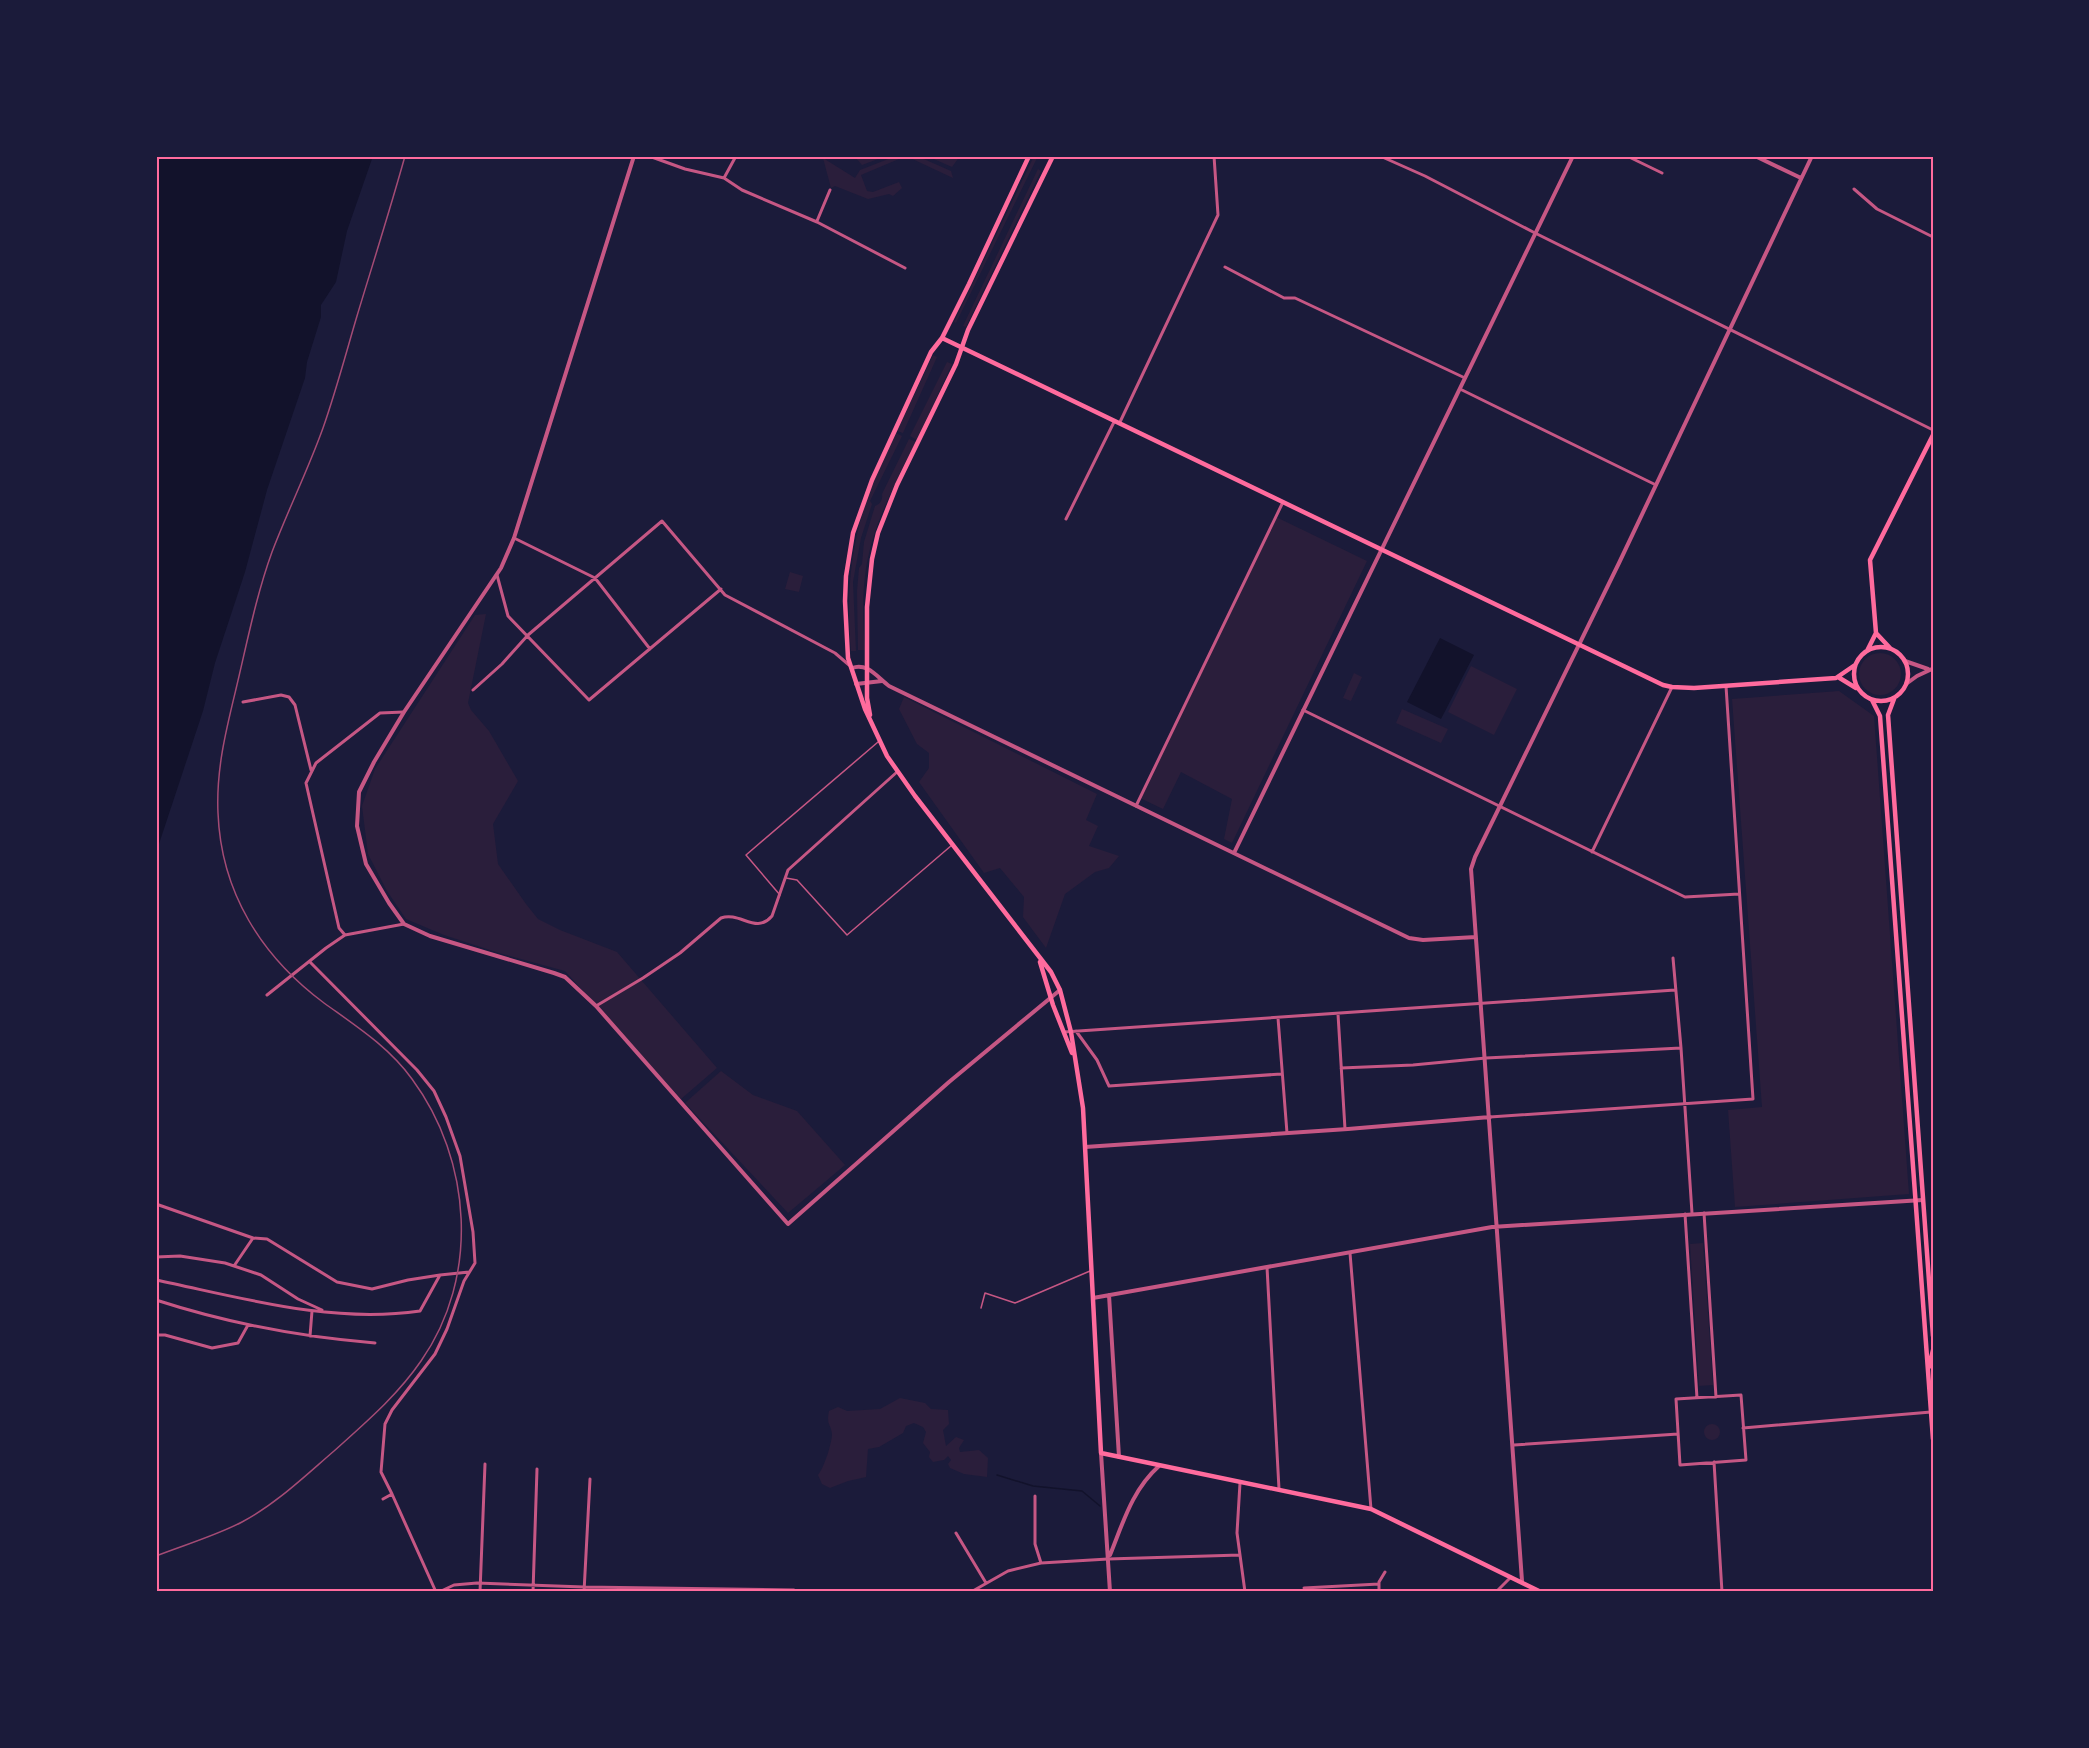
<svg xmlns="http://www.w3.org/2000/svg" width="2089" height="1748" font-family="'DejaVu Sans',sans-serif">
<rect width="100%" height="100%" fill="#1b1b3a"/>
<path fill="#2a1e3b" d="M854 156H886L862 165Z
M896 156H917L951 171 953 178 906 156 861 175 867 191 873 192 899 182 902 188 893 196 889 194 868 199 835 186 831 188 823 158 855 178 860 170Z
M927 156H960L952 167Z
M1034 156H1038L956 323 954 322Z
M1038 169 1041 171 966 327 963 326Z
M933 355 937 357 903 433 897 431Z
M947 362 952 364 917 440 910 436Z
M896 433 902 436 870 501 872 504 861 538 853 582 856 651H851C846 598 850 547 868 496 875 475 887 454 896 433Z
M909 439 916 442C895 483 870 530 865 576 862 601 863 625 865 650H858L857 591 859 568 862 564 864 542 875 506C880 504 883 500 882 494Z
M1276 517 1367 561 1232 843 1224 839 1232 799 1181 772 1163 809 1140 798Z
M790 572 803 576 799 592 785 589Z
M486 614 468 703 471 710 489 731 518 781 493 824 498 864 526 904 538 919 560 930 617 952 717 1068 681 1099 565 971 499 953 444 935 406 919 387 891 368 854 362 806 375 769 475 615Z
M1859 674a21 21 0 1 1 42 0a21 21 0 1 1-42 0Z
M1471 666 1517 689 1494 735 1448 712Z
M1354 673 1362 677 1351 701 1343 698Z
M1839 691 1874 716 1909 1194 1735 1207 1728 1110 1762 1107 1732 699Z
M904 697 1097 794 1086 820 1098 826 1089 846 1119 856 1109 868 1095 872 1065 894 1046 948 1023 917 1024 897 1000 868 984 873 919 782 929 768V753L917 744 899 709Z
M1402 709 1448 729 1441 743 1396 723Z
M721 1071 753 1095 797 1111 845 1165 788 1213 685 1103Z
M1703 1243 1713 1385 1699 1386 1690 1244Z
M900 1398 925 1403 931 1409 948 1410 949 1424 943 1430 946 1446 956 1437 964 1440 959 1448 960 1452 979 1450 988 1458 987 1477 964 1474 950 1468 948 1464 951 1460 948 1456 944 1460 933 1462 929 1457 930 1452 923 1443 926 1432 923 1427 914 1423 906 1426 903 1433 879 1447 868 1449 866 1477 848 1481 830 1488 822 1484 818 1475C824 1468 832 1443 832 1434 831 1424 826 1425 829 1411L838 1407 847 1411 880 1409Z
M1704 1432a8 8 0 1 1 16 0a8 8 0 1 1-16 0Z"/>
<path fill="#12122b" d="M156 156H373L347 231 336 282 321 305V317L307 362 305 378 267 490 245 572 215 663 203 711 156 853Z
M1440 638 1474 655 1441 719 1407 702Z"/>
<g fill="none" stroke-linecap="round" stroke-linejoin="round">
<path stroke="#12122b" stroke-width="1.5" d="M997 1475 1033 1486 1082 1491 1100 1506"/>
<path stroke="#c65784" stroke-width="1.5" d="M786 878 797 880 847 935 952 845
M780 895 746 855 878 742
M981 1308 985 1293 1015 1303 1090 1271"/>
<path stroke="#c65784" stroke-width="3" d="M649 156 685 169 724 178 742 190 817 222 905 268
M1380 156 1425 176 1535 233 1933 430
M1627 156 1662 173
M724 178 736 156
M1854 189 1877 209 1933 237
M817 221 830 190
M1225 267 1284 298H1295L1465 378
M1460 389 1656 485
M1120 422 1218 215 1214 156
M1066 519 1114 422
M514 538 595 578 650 649
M497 575 508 616 589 700 721 589
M473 690 502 664 528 635 662 521 725 595 835 653 849 665
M243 702 281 695 289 697 295 705 311 770
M1303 710 1685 897 1739 894
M1136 806 1283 502
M1592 852 1672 687
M404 924 345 935 339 928 306 783 316 763 380 713 404 712
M1673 958 1681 1048 1692 1213
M310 962 417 1070 434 1091 446 1117 460 1156 473 1232 475 1263 464 1281 447 1329 435 1354 392 1410 385 1424 381 1472 392 1494
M267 995 326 948 345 935
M596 1006 643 978 680 953 721 918C740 911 756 935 772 916L788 870 897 772
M1338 1014 1345 1129
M1278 1018 1287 1133
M1076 1031 1097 1060 1109 1086 1281 1074
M1064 1032 1675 990
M1341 1068 1413 1065 1486 1058 1681 1048
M1490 1117 1753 1099 1726 686
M156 1204 253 1238 234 1266
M1704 1213 1716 1397
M1685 1214 1697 1398
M253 1238 267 1239 337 1282 372 1289 408 1280 440 1275
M1350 1253 1371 1509
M156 1257 180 1256 225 1263 261 1275 298 1299 322 1310
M1267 1267 1279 1489
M156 1280C243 1298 331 1324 420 1311L440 1275 469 1272
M156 1300C227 1323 301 1337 375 1343
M156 1335H165L212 1348 238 1343 248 1325
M310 1336 312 1311
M1741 1395 1746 1460 1680 1465 1676 1399Z
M1743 1428 1931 1412
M1514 1445 1678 1434
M1714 1462 1722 1592
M1240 1483 1237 1533 1245 1592
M1035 1496V1544L1041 1563
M383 1499 392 1494 436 1592
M956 1533 986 1583
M1304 1588 1379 1584
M439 1592 454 1585 477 1583 584 1587 794 1590
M480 1592 485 1464
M533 1592 537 1469
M584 1592 590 1479
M971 1592 1008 1571 1041 1563 1108 1559 1240 1555
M1379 1592V1582L1385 1572
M1496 1592 1511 1577"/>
<path stroke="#c65784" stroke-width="4" d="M634 156 514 538 501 568 404 712 374 762 359 792 357 826 366 864 389 903 404 924 430 936 554 973 565 977 596 1006 788 1224 949 1082 1060 990
M1755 156 1801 178
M1905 661 1928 669
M852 668C867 662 877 677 889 686L1409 938 1423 940 1476 937
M856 684 882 681
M1906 684 1917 676 1932 669
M1234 853 1573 156
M1085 1147 1348 1129 1490 1117
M1109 1295 1119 1457
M1093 1298 1492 1227 1923 1200
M1101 1453 1110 1592
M1110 1555C1123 1523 1132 1490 1159 1466
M1522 1581 1471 869 1475 857 1619 563 1812 156"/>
<path stroke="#ff6b9d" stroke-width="4.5" d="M1029 156 969 284 942 338 931 352 872 480 853 533 846 576 845 601 848 658 865 709 887 756 915 796 1051 972 1060 990 1071 1032 1083 1108 1101 1453 1371 1509 1541 1592
M942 338 1663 685 1672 687 1694 688 1836 678 1855 665
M1876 633 1890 648
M1854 674a27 27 0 1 1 54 0a27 27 0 1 1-54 0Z
M1867 651 1876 633 1870 560 1933 435
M1838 677 1856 688
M1894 699 1888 715 1933 1336
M1872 700 1880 716 1933 1439
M870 715 867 698V607L872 559 878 533 897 485 956 364 968 330 1053 156
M1040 962 1053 1005 1072 1053
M1929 1367 1933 1350"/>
<path stroke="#a44b75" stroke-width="1.5" d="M156 1556C184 1545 215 1536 242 1522 276 1504 305 1476 334 1451 365 1423 397 1396 421 1361 480 1277 472 1160 412 1079 389 1047 356 1026 324 1003 261 956 221 892 218 813 216 770 226 730 236 689 247 643 256 596 272 552 288 510 308 470 323 428 336 391 346 353 357 316 373 263 390 210 405 156"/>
</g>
<rect width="2089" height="1748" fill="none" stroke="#1b1b3a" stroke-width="315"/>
<rect x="158" y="158" width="1774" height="1432" fill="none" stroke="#ff6b9d" stroke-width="2"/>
</svg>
